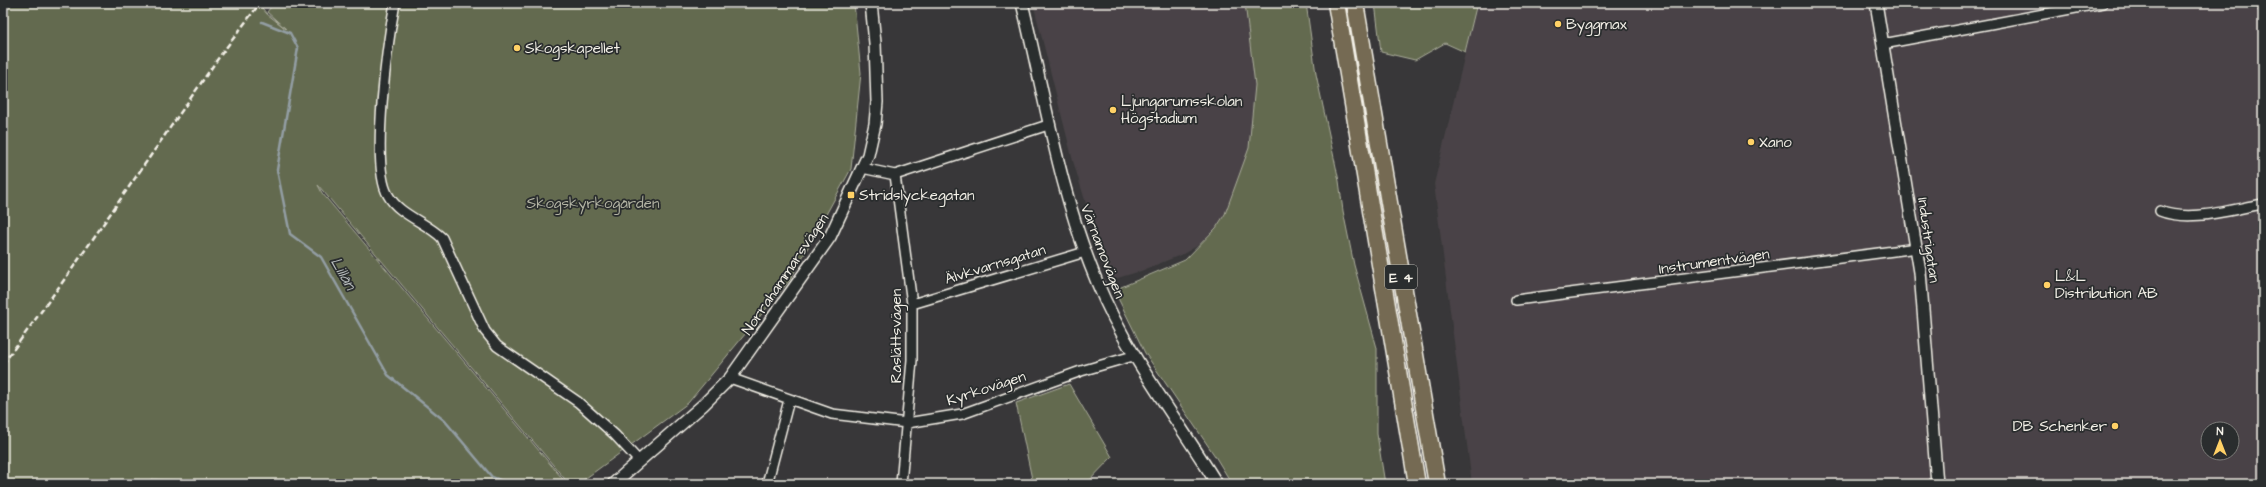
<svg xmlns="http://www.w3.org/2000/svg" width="2266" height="487" font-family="'Architects Daughter',sans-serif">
<rect width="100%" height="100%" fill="#383739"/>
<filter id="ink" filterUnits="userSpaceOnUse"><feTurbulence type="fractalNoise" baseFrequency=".025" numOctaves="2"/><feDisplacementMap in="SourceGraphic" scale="8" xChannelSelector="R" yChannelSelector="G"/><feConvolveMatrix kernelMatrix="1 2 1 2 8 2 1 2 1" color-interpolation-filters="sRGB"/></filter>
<g filter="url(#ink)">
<path fill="#484346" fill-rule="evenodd" d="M1033 3H1245L1256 86 1250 148 1225 214 1217 228 1204 242 1183 254 1141 271 1111 280 1109 279 1073 161Z
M1477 3H2263V484H1472L1434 184ZM2208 429H2232V453H2208Z"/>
<path fill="#636a50" stroke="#acae9c" d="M3 3H258L267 14 286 29 267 12 274 3H854L861 73 851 169 790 280 688 403 578 484H569L318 185 322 193 567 484H189L183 481 151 479 149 484H3Z
M1245 3H1306L1316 74 1339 181 1343 211 1354 265 1377 348V434L1385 484H1232L1215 456 1145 353 1114 290 1185 260 1216 228 1225 214 1249 148 1255 85Z
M1375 3H1477L1465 52 1445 43 1415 60 1381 52Z
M1069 384 1112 457 1086 484H1033L1016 403Z"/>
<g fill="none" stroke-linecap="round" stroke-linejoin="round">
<path stroke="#939ea4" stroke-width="2.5" d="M76 3H79
M234 3 238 6
M262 22 290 33 298 48 277 170 290 234 321 257 388 375 445 421 492 477 510 484"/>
<defs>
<path id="minor" d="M395 3C388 40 370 166 388 195 399 215 426 222 442 238L485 331 497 346 578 402 615 435 639 461
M2262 3 2263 7
M1883 44 2103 3
M862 168 895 175 912 304V360L901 484
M895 175 1048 125
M2160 211C2190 223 2232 209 2263 204
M1516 300 1917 248
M912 304 1085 252
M730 378 832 414 907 423 962 414 1081 371 1133 356
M767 484 789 400"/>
<path id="tertiary" d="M1022 3C1045 97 1059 192 1097 282 1127 355 1176 417 1217 484
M1876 3 1920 272 1937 484
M613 484 703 405 730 378 830 237 868 155 875 124 877 102 875 43 871 3"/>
<path id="motorway" d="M1336 3 1417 484
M1355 3 1437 484"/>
</defs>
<use href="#minor" stroke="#f4f1e8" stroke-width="12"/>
<use href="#tertiary" stroke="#f4f1e8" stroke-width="14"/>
<use href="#motorway" stroke="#f4f1e8" stroke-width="19"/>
<use href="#minor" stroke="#2a2d2e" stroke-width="9"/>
<use href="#tertiary" stroke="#2a2d2e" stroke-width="11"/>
<use href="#motorway" stroke="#746b52" stroke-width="16"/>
<path stroke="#f4f1e8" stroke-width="2.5" stroke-dasharray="6 3" stroke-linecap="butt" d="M3 364 72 269 217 60 260 3"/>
</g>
</g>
<g fill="#ffd166" stroke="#2a2d2e" stroke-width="1.5">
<circle cx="1558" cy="24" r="4"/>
<circle cx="517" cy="48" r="4"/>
<circle cx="1113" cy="110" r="4"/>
<circle cx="1751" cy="142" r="4"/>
<rect x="847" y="191" width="8" height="8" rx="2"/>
<circle cx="2047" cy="285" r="4"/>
<circle cx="2115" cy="426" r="4"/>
</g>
<g text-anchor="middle" stroke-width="3.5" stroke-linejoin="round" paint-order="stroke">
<rect fill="#2a2d2e" stroke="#b7b6b0" stroke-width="1" x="1385" y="265" width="32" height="24" rx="3"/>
<g font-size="14" font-weight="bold" fill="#f4f1e8">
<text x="1401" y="282">E 4</text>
</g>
<g font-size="15" fill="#f4f1e8" stroke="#2a2d2e" text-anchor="start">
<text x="1566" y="29">Byggmax</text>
<text x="525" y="53">Skogskapellet</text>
<text x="1121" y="106">Ljungarumsskolan<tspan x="1121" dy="17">Högstadium</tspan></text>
<text x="1759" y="147">Xano</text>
<text x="859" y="200">Stridslyckegatan</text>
<text x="2055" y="281">L&amp;L<tspan x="2055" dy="17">Distribution AB</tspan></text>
<text x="2107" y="431" text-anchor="end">DB Schenker</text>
</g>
<g font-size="15" fill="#b3b4a4" stroke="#2a2d2e">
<text x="593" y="208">Skogskyrkogården</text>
</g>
<g font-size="15" fill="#f4f1e8" stroke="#2a2d2e">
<text transform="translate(1929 240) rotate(82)" y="5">Industrigatan</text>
<text transform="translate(1103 251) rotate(69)" y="5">Värnamovägen</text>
<text transform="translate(1714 261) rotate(-8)" y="5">Instrumentvägen</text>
<text transform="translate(995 264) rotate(-17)" y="5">Älvkvarnsgatan</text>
<text transform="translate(785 274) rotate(-56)" y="5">Norrahammarsvägen</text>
<text transform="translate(896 336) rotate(-90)" y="5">Råslättsvägen</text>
<text transform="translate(986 388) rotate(-18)" y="5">Kyrkovägen</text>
</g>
<g font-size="16" font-style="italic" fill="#b4b9ba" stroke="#2a2d2e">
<text transform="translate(344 273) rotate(60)" y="6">Lillån</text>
</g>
</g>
<rect width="2266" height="487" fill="none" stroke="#2a2d2e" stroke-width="16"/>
<rect x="8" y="8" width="2250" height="471" fill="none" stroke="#f4f1e8" stroke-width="1.5" filter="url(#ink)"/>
<g transform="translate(2220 441)"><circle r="19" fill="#2a2d2e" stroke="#7b7b78"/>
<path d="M0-3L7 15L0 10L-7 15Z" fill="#ffd166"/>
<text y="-6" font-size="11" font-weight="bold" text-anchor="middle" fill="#f4f1e8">N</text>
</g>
</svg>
